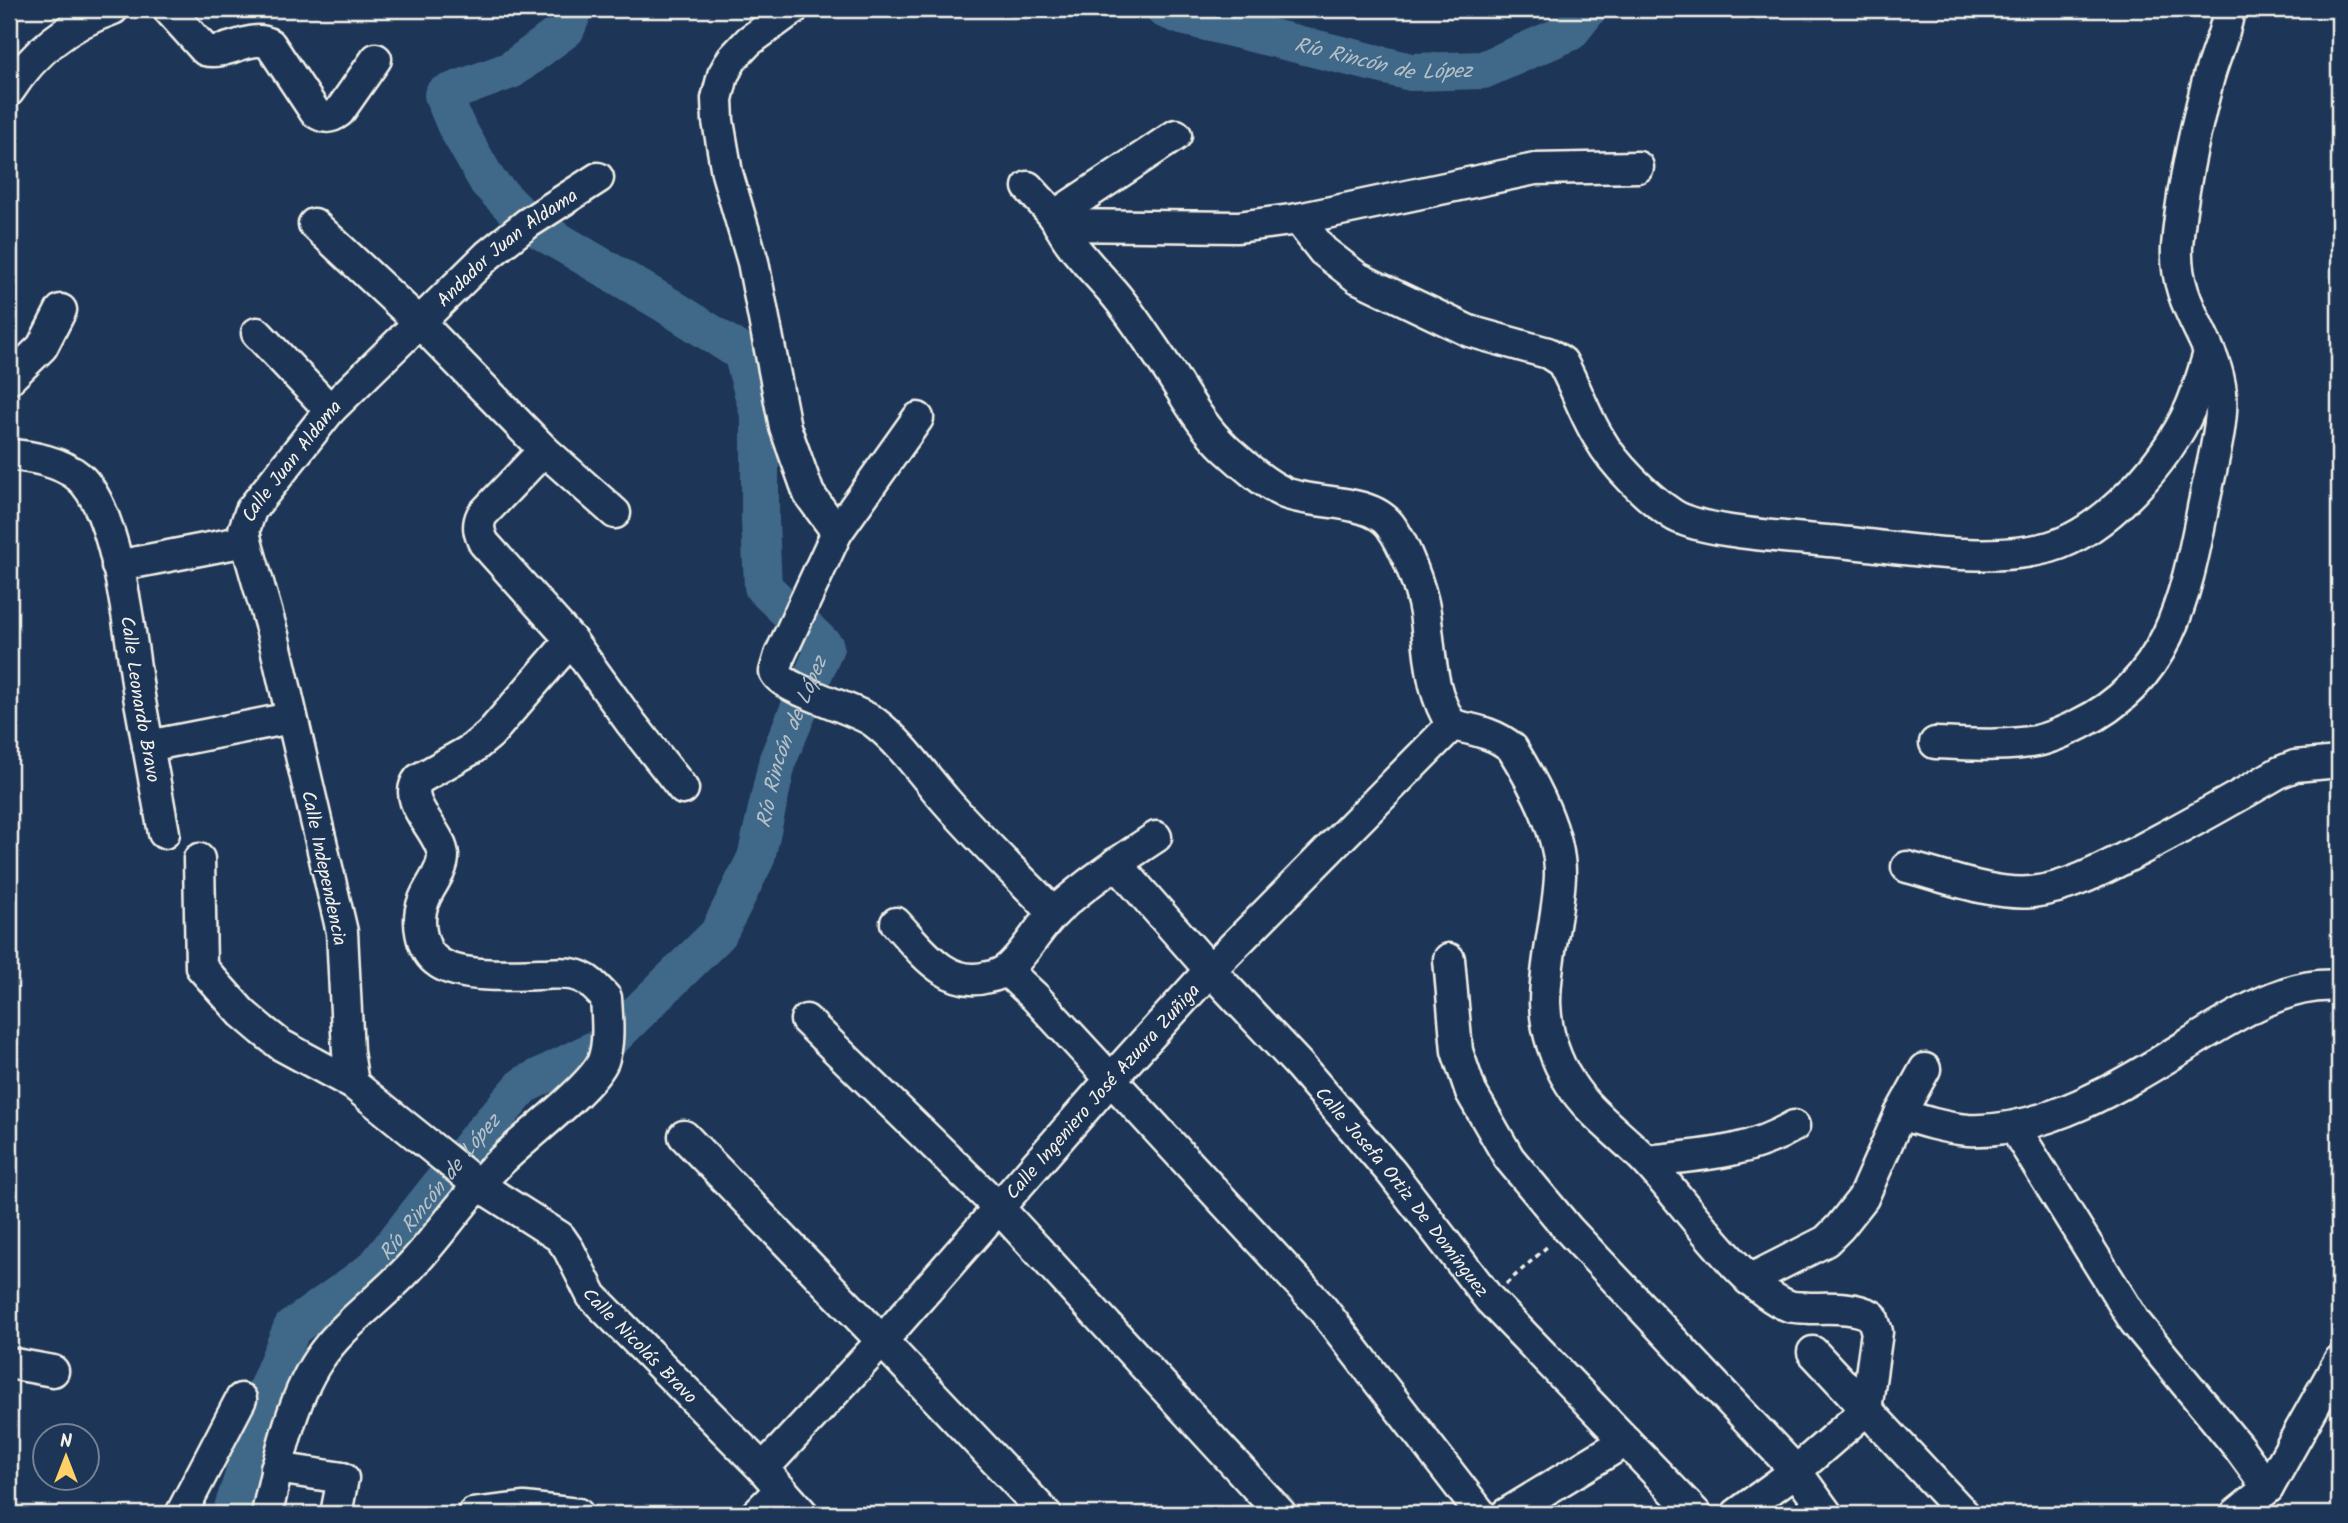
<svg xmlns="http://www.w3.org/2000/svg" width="2348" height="1523" font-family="Kalam,sans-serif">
<rect width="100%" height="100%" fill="#1d3557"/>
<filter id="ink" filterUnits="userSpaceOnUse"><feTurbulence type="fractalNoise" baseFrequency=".0143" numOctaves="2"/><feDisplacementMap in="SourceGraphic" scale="14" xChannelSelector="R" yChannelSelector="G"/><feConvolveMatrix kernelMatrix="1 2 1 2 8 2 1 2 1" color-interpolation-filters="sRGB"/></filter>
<g filter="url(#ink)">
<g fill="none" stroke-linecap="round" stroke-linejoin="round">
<g stroke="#416789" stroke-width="38">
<path id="s1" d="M1164 9 1182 16 1411 72 1483 70 1570 32 1588 9"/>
<path id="s2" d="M231 1514 243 1478 265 1393 292 1328 374 1269 475 1141 524 1085 606 1044 718 934 756 858 778 759 825 647 763 587 760 521V418L742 353 667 305 528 223 488 182 455 124 443 95 511 70 566 29 574 9"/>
</g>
<defs>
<g id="minor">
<path d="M168 9 205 50C227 56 250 33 270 44L315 112C324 118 330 119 339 112L376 59"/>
<path d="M793 9 749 41 732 59 723 75 717 99 718 121 727 173 753 262 785 427 809 494 837 532 780 655 775 672C782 690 853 707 874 722 902 743 923 775 946 801 980 840 1018 876 1054 913"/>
<path d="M9 91C33 53 69 24 113 9"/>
<path d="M1028 187C1036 196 1045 205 1053 215 1059 223 1063 233 1070 242 1085 263 1105 281 1121 302 1135 320 1148 340 1161 359 1182 389 1198 423 1226 449 1244 465 1263 483 1285 493 1315 505 1369 498 1390 525 1405 545 1421 588 1425 613 1431 653 1429 690 1452 725 1474 730 1495 733 1512 748 1534 784 1561 833 1560 876 1558 919 1545 960 1545 1003 1546 1031 1555 1060 1570 1083 1590 1115 1623 1136 1648 1163 1682 1199 1745 1291 1789 1306 1795 1308 1803 1307 1810 1308 1831 1308 1853 1306 1872 1316L1877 1332 1866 1410 1796 1471 1737 1514"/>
<path d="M1054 216 1176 135"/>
<path d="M1298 219 1323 251 1358 278 1469 331 1548 353 1562 362C1576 387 1584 414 1599 438 1614 465 1647 497 1672 514 1700 533 1792 537 1828 541 1895 546 1985 565 2050 547 2106 531 2168 460 2190 409 2198 391 2203 372 2209 353"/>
<path d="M314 224 421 324 544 450 615 513"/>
<path d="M1059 225 1238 227 1298 219 1535 169 1638 167"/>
<path d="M257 333 330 410"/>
<path d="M9 379 42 347 61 310"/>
<path d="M544 450 482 515C477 525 479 533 484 543L571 640 631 723 683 789"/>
<path id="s3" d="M9 455C32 456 61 462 79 477 119 511 131 644 139 696 147 742 156 787 164 833"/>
<path d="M837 532 918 418"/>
<path d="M117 566 246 541"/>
<path d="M1935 743C1969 744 2002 747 2036 741 2051 738 2066 731 2080 724 2167 682 2185 600 2202 513 2208 479 2224 427 2221 393 2216 341 2174 307 2177 247 2181 192 2194 134 2208 80 2214 57 2226 33 2229 9"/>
<path d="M148 746 291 718"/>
<path id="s4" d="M199 859 201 967 242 1013 262 1030 281 1045 353 1084 477 1184 560 1237 569 1250 592 1296 763 1469 803 1514"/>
<path id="s5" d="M1116 863 1210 970 1299 1065 1391 1172 1489 1299 1696 1514"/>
<path d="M1907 867C1943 876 1994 896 2032 892 2070 888 2107 867 2140 850 2187 825 2234 799 2280 772L2295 766 2339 762"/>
<path d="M896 923C920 949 947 989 988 977 994 976 1002 973 1007 969 1026 953 1038 928 1056 911 1086 883 1121 860 1156 837"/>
<path d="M1449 959 1457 1051 1471 1092 1509 1158 1568 1229 1796 1471 1827 1514"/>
<path d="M1006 970 1035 997 1321 1307 1481 1514"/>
<path d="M806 1020 998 1207 1281 1514"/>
<path id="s6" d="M353 1084 348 1052 342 932 273 635 246 541 244 530 251 510 330 410 488 255 528 223 598 178"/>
<path d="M1900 1114C1922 1121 1944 1128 1968 1130 2055 1134 2143 1071 2215 1028 2252 1006 2295 982 2339 986"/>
<path d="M2014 1127 2135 1322 2239 1448 2268 1488"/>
<path d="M684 1136 882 1341 1046 1514"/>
<path d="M1647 1161C1700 1155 1747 1154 1794 1126"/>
<path d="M1749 1280 1826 1241 1840 1227 1863 1198 1900 1114 1925 1069"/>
<path d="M1813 1352 1964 1514"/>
<path d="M9 1363 53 1371"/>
<path d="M276 1468 343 1478 336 1514"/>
<path id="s7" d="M763 1469 882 1341 1111 1079 1210 970 1452 725"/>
<path d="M181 1514 241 1399"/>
<path d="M267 1514C277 1466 291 1400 319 1359 343 1324 379 1300 408 1269 441 1235 466 1194 501 1161 524 1138 592 1087 603 1061 610 1041 607 1018 606 998 598 990 591 981 581 977 568 971 553 974 539 974 512 975 461 978 439 963 420 951 416 919 424 900 429 886 443 872 443 856 442 831 400 802 419 779L472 749 490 734 571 640"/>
<path d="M473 1514 524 1508 578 1514"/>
<path d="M756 1514 780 1490"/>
<path d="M1506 1514 1626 1441"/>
<path d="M2236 1514 2268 1488 2339 1361"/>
</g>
</defs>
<use href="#minor" stroke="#f4f1e8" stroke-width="35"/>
<path stroke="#f4f1e8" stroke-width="3.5" stroke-dasharray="5 5" stroke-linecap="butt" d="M1506 1284 1550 1244"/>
<use href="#minor" stroke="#1d3557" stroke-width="30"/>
</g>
</g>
<g text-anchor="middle" stroke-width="5" stroke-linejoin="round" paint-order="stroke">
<g font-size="19" fill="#f4f1e8" stroke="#1d3557">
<text dy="7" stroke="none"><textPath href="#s6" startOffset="956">Andador Juan Aldama</textPath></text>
<text dy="7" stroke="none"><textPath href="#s6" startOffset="651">Calle Juan Aldama</textPath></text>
<text dy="7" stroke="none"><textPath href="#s3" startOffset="308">Calle Leonardo Bravo</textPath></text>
<text transform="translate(325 868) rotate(78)" y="7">Calle Independencia</text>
<text dy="7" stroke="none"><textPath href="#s7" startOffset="508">Calle Ingeniero José Azuara Zuñiga</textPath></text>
<text dy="7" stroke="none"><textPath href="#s5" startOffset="436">Calle Josefa Ortiz De Domínguez</textPath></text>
<text dy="7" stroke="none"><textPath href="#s4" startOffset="696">Calle Nicolás Bravo</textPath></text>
</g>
<g font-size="21" font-style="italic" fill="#b5c1c7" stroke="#1d3557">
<text dy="7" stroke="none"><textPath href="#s1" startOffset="226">Río Rincón de López</textPath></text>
<text dy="7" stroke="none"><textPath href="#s2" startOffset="990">Río Rincón de López</textPath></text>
<text dy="7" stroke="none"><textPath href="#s2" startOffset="402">Río Rincón de López</textPath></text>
</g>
</g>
<rect width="2348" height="1523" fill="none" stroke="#1d3557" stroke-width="35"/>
<rect x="18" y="18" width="2313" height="1488" fill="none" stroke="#f4f1e8" stroke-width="2.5" filter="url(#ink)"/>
<g transform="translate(66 1457)"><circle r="33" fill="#1d3557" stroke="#738091" stroke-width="2"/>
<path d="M0-5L12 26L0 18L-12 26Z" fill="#ffd166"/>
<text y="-10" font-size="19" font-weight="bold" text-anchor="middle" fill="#f4f1e8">N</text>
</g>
</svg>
